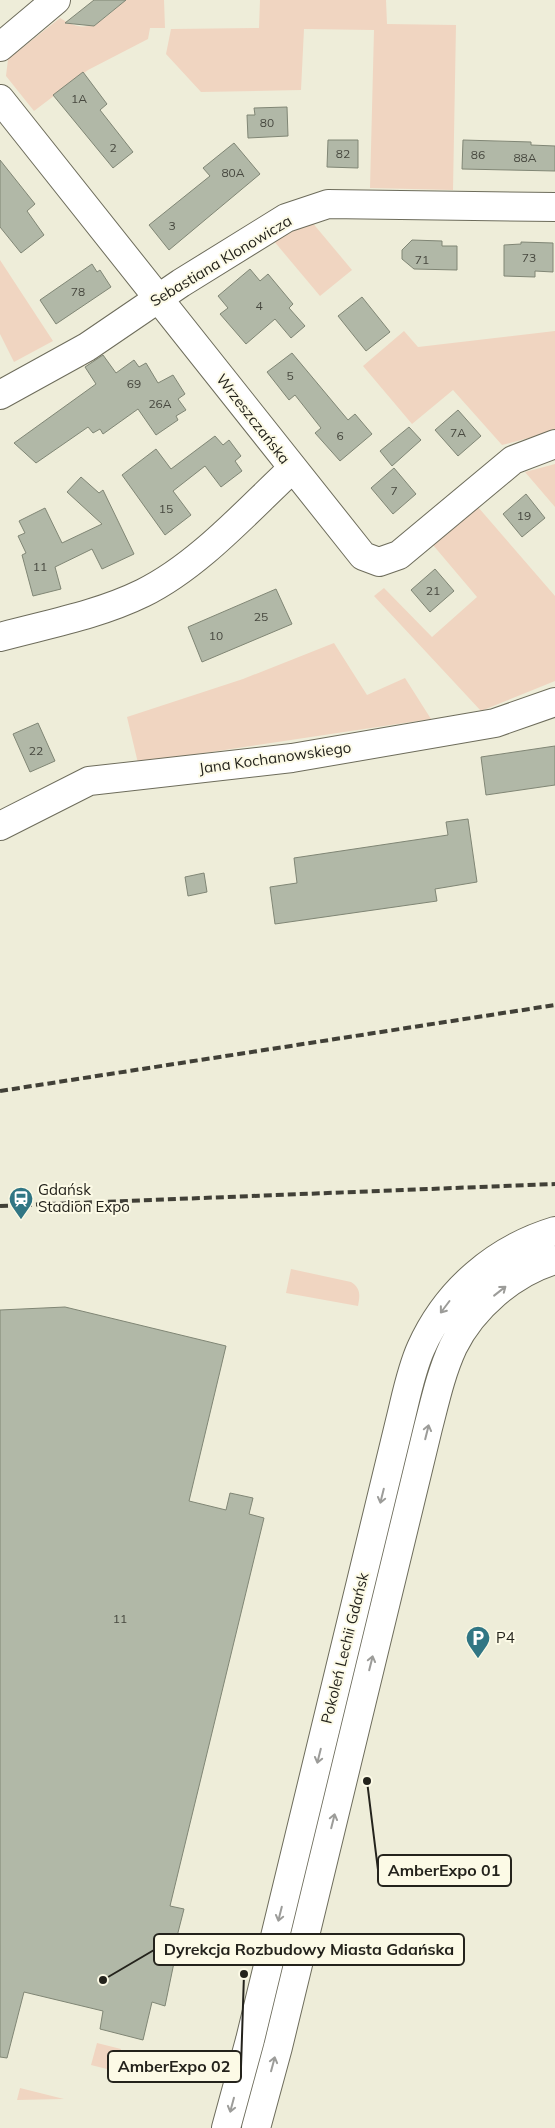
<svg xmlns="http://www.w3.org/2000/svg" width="555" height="2128" font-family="Mulish,sans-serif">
<rect width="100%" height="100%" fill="#eeedd9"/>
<path fill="#f0d5c1" d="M126 0H164L165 28H150L148 39 88 70 34 111 6 76 8 59 60 18C91 38 102 19 126 0Z
M260 0H386L387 24 456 25 453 190 370 188 374 30 304 29 301 90 201 92 166 54 171 29 259 28Z
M311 221 352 270 320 296 273 240 295 225Z
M0 260 53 341 14 362 0 334Z
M404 331 418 347 555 331V431L502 445 453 390 412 424 363 366Z
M555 464V507L525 472Z
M478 507 555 596V681L481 711 374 596 384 588 432 637 477 597 433 545Z
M334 643 367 695 405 678 431 719 138 763 127 717 243 679Z
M291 1269 351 1282C361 1288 360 1296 358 1306L286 1293Z
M97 2043 121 2049 115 2071 91 2065Z
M20 2088 64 2099 17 2100Z"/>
<path fill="#b1b8a7" stroke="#808675" d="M94 0H126L94 26 65 23Z
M83 72 107 104 100 110 133 152 113 168 53 95Z
M287 107 288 136 248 138 247 115H255L254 108Z
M328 140H358V168L327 167Z
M463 140 531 142V145L555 146V171L462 169Z
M234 143 260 174 169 250 149 225 210 176 203 168Z
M0 160 35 204 27 211 44 235 21 253 0 227Z
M412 240 442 241V246H457V270L414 269 402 259V250Z
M521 242 553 243V272L535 271V277L504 276V245L521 244Z
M92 264 97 272 100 270 111 287 56 324 40 300Z
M250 269 260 281 268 274 293 304 289 308 305 326 291 338 275 319 246 344 220 314 228 308 218 296Z
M362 297 390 332 366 351 338 316Z
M292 353 348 420 355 414 372 434 340 461 315 433 321 428 295 395 289 400 267 372Z
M103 355 116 373 134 360 139 367 146 363 158 383 173 375 185 394 178 399 186 410 176 416 178 420 156 435 138 409 103 434 100 429 93 433 88 427 36 463 14 443 96 384 85 367Z
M458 410 481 436 458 456 435 430Z
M409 427 421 440 392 466 380 451Z
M215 436 223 445 229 440 241 456 235 461 242 471 221 487 205 466 173 491 191 515 165 535 122 475 156 449 171 469Z
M394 468 416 494 393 514 371 488Z
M81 477 99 493 103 490 134 554 102 569 92 549 55 567 61 589 33 596 22 555 26 553 18 536 25 533 19 521 45 508 62 543 102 524 67 492Z
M526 494 545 518 522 537 503 514Z
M435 569 454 591 430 612 411 590Z
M276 589 292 624 202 662 188 627Z
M38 723 55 761 30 772 13 734Z
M555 746V785L486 795 481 757Z
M468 819 477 882 435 889 437 901 275 924 270 887 297 883 294 858 448 835 446 822Z
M204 873 207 892 188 896 185 877Z
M65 1307 226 1346 189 1501 226 1510 230 1493 253 1498 249 1514 264 1518 170 1906 184 1909 173 1952 176 1953 165 2006 152 2002 143 2040 100 2029 103 2011 24 1992 7 2058 0 2057V1310Z"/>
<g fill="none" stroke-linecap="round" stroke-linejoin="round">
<defs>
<path id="minor" d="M0 47 56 0
M0 99 363 556 379 562 399 555 513 460 555 444
M0 395 87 347 181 283 286 218 328 204 555 207
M0 637C48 624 98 615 143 593 198 566 247 511 292 469
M0 826 89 781 292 758 495 723 555 702
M226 2128 250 2040 400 1421C406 1397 411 1370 421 1348 447 1290 496 1249 555 1231
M256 2128 278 2047 428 1428C435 1401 441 1373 453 1347 472 1308 513 1272 555 1260"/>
</defs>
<use href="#minor" stroke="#6d6c5b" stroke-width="30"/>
<use href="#minor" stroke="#fff" stroke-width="28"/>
<path stroke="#414037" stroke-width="4" stroke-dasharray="8 4" stroke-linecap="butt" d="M0 1091 555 1005
M0 1206 555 1184"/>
</g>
<defs><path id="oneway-shaft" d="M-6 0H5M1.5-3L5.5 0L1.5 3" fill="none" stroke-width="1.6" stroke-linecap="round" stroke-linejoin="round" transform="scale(1.25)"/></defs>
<g stroke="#9c9c99">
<use href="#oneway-shaft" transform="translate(500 1291) rotate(-38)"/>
<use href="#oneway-shaft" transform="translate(445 1307) rotate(127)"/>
<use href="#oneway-shaft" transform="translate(427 1432) rotate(-76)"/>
<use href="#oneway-shaft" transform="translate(382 1496) rotate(104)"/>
<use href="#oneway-shaft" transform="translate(371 1663) rotate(-76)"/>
<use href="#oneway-shaft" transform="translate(319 1756) rotate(104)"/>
<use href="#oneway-shaft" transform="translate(333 1821) rotate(-76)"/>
<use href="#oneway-shaft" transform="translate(280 1914) rotate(104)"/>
<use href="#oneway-shaft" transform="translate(273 2064) rotate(-75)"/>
<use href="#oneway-shaft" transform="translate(232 2105) rotate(105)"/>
</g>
<defs>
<symbol id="station-pin" viewBox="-11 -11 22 30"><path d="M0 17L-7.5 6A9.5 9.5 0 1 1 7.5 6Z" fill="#317684" stroke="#fcfae6"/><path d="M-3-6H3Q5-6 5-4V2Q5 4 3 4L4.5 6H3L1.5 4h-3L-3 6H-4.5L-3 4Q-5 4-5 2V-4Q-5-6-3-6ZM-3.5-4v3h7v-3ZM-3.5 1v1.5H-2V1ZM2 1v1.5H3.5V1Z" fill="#fff"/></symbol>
<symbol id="parking-pin" viewBox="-11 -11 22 30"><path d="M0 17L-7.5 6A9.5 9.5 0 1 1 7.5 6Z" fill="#317684" stroke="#fcfae6"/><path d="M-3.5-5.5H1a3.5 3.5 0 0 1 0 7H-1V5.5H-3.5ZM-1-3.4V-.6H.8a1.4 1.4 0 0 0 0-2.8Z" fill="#fff"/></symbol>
</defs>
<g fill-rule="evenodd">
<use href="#station-pin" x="7" y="1185" width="28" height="38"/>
<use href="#parking-pin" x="464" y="1624" width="28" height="38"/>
</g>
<g text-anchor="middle" stroke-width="4" stroke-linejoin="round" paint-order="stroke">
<g font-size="12" fill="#47483f">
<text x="79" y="103">1A</text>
<text x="267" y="127">80</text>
<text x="113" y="152">2</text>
<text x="343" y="158">82</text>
<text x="478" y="159">86</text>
<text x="525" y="162">88A</text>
<text x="233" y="177">80A</text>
<text x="172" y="230">3</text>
<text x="529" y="262">73</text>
<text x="422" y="264">71</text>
<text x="78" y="296">78</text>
<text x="259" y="310">4</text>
<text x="290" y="380">5</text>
<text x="134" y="388">69</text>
<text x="160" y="408">26A</text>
<text x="458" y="437">7A</text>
<text x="340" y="440">6</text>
<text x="394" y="495">7</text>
<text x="166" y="513">15</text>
<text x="524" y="520">19</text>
<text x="40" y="571">11</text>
<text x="433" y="595">21</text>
<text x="261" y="621">25</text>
<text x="216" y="640">10</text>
<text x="36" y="755">22</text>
<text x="120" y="1623">11</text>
</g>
<g font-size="15" fill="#24231c" stroke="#fcfae6">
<text transform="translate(221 261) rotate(-31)" y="5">Sebastiana Klonowicza</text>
<text transform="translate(253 419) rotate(52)" y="5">Wrzeszczańska</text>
<text transform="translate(275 758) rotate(-8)" y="5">Jana Kochanowskiego</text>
<text transform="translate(345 1648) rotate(-76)" y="5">Pokoleń Lechii Gdańsk</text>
</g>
<g font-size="15" fill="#24231c" stroke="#fcfae6" text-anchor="start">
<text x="38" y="1195">Gdańsk<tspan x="38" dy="17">Stadion Expo</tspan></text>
<text x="496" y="1643">P4</text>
</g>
</g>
<path fill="none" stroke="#24231c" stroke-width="2" d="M367 1781L378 1870M103 1980L154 1950M244 1974L241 2067"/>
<g fill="#24231c" stroke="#fcfae6" stroke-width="2">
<circle cx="367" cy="1781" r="5"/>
<circle cx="103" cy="1980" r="5"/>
<circle cx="244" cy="1974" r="5"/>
</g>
<g fill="#fcfae6" stroke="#24231c" stroke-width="2">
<rect x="378" y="1855" width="133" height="31" rx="5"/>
<rect x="154" y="1934" width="310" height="31" rx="5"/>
<rect x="108" y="2051" width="133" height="31" rx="5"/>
</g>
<g font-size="16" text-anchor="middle" font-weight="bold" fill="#24231c">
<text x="444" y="1876">AmberExpo 01</text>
<text x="309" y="1955">Dyrekcja Rozbudowy Miasta Gdańska</text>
<text x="174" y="2072">AmberExpo 02</text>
</g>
</svg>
